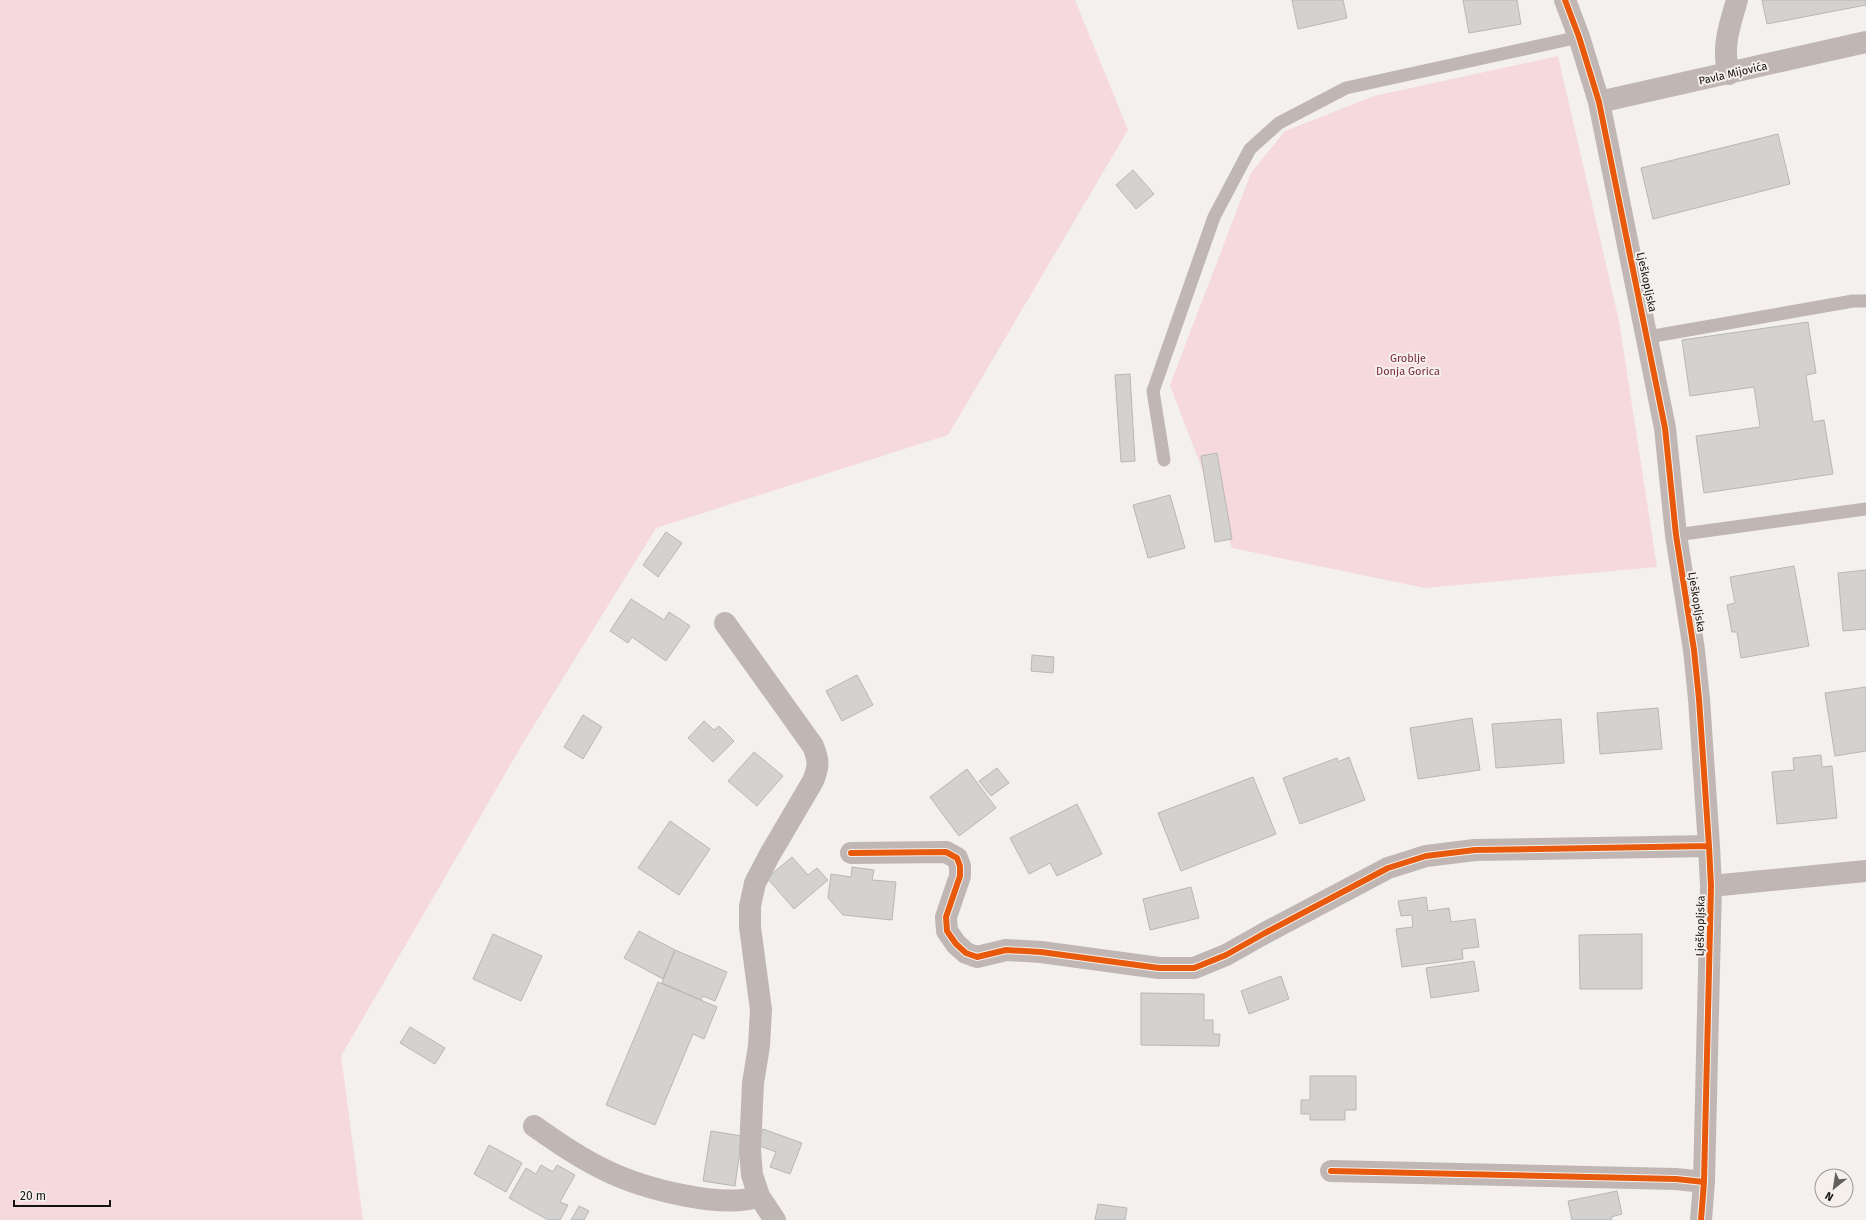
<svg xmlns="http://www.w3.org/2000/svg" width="1866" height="1220" font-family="'Fira Sans',sans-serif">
<rect width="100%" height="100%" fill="#f3f0ee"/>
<path fill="#f6d9dc" d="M0 0H1075L1128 130 948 435 656 528 526 738 341 1056 363 1220H0Z
M1558 56 1619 321 1657 567 1425 588 1232 548 1170 385 1251 173 1285 131 1374 96Z"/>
<path fill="#d4d2d0" stroke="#b9b7b5" d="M1292 0H1343L1347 18 1298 29Z
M1463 0H1517L1521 24 1469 33Z
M1762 0H1866V5L1767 24Z
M1778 134 1790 184 1653 219 1641 168Z
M1133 170 1154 194 1136 209 1116 185Z
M1808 322 1816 373 1806 375 1813 422 1824 420 1833 474 1704 493 1696 436 1760 427 1754 387 1690 396 1682 340Z
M1130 374 1135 461 1121 462 1115 375Z
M1217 453 1232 539 1215 542 1201 456Z
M1170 495 1185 548 1148 558 1133 505Z
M666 532 682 543 658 577 643 565Z
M1794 566 1809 646 1741 658 1737 632H1732L1727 605 1735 603 1730 577Z
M1866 570V629L1843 631 1838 573Z
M631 599 664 620 669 612 690 626 666 661 632 637 628 643 610 631Z
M1032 655 1054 657 1053 673 1031 671Z
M857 675 873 705 842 721 826 691Z
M1866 687V751L1835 756 1825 693Z
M1658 708 1662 749 1600 754 1597 713Z
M583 715 602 727 583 759 564 747Z
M1472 718 1480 770 1418 779 1410 728Z
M1561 719 1564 763 1496 768 1492 724Z
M704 721 714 730 719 726 734 741 713 762 688 738Z
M754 752 783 776 757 806 728 781Z
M1821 755 1822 767 1832 766 1837 818 1777 824 1772 772 1794 770 1793 758Z
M1349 757 1365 800 1300 824 1283 778 1337 758 1338 762Z
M997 768 1009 783 991 796 979 781Z
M967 769 996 808 959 836 930 797Z
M1253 777 1276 834 1181 871 1158 813Z
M1077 804 1102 854 1057 876 1050 863 1029 874 1010 838Z
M670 821 710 849 679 895 638 868Z
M792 857 808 875 817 868 828 880 794 909 767 878Z
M852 867 874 870 872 880 896 882 892 920 843 915 828 898 831 874 851 877Z
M1191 887 1199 918 1150 930 1143 899Z
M1426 897 1428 911 1449 908 1451 922 1475 919 1479 947 1462 949 1463 959 1402 967 1396 929 1413 927 1412 915 1401 916 1398 901Z
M639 931 675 950 663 979 624 958Z
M493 934 542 956 521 1001 473 979Z
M1642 934V989H1580L1579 935Z
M675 950 727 972 715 1001 703 996 701 1000 662 983Z
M1474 961 1479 991 1431 998 1426 968Z
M1281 976 1289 999 1249 1014 1241 991Z
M658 982 717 1007 704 1039 693 1034 655 1125 606 1105Z
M1141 993 1204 994V1020H1213V1034H1220L1219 1046 1141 1045Z
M410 1027 445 1048 435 1064 400 1043Z
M1310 1076H1356V1110H1345V1120H1310V1114H1301V1100H1310Z
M763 1129 802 1143 790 1174 770 1167 776 1152 757 1145Z
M711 1131 742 1136 735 1186 703 1181Z
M489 1145 522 1163 506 1192 474 1174Z
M541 1165 553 1172 557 1165 575 1175 560 1202 568 1205 560 1220H548L509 1198 526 1168 536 1174Z
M1617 1191 1622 1214 1611 1217 1612 1220H1572L1568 1201Z
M1098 1204 1127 1208 1125 1220H1095Z
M579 1206 589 1211 584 1220H571Z"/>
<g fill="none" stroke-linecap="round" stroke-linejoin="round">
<path stroke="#c0b7b4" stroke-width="13" d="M1648 337 1853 301H1866
M1164 460 1153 391 1214 217 1250 149 1279 123 1346 88 1579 37
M1676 535 1866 509"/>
<path stroke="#c0b7b4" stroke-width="22" d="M1565 0 1579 37 1599 102 1665 428 1676 535 1694 650 1699 699 1709 846 1711 886 1704 1182 1701 1220
M1729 74C1721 49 1730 24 1737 0
M1599 102 1866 42
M725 623 813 746C819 761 819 766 813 781L769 856 755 883 750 906V927L761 1010 759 1046 753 1083 750 1150 752 1175 759 1196 775 1220
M851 853 946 852 957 858 960 866V876L946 917 947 931 956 944 966 953 977 957 1006 950 1041 952 1159 968H1194L1226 955 1265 933 1388 868 1426 856 1475 850 1709 846
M1711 886 1866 871
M534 1126C557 1142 581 1159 607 1171 642 1188 723 1210 759 1196
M1331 1171 1676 1179 1704 1182"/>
<defs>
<path id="cycleway" d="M1565 0 1579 37 1599 102 1665 428 1676 535 1694 650 1699 699 1709 846 1711 886 1704 1182 1701 1220
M851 853 946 852 957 858 960 866V876L946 917 947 931 956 944 966 953 977 957 1006 950 1041 952 1159 968H1194L1226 955 1265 933 1388 868 1426 856 1475 850 1709 846
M1331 1171 1676 1179 1704 1182"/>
</defs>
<use href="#cycleway" stroke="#f5f0ec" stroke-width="8"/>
<use href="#cycleway" stroke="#e8590c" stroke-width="6"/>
</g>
<g text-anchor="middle" stroke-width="4" stroke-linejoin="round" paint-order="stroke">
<g font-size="11" fill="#151312" stroke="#f5f0ec">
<text transform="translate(1733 73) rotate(-13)" y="4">Pavla Mijovića</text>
<text transform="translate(1647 282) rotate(78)" y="4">Lješkopljska</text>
<text transform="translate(1697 602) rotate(81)" y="4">Lješkopljska</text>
<text transform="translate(1700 926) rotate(-89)" y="4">Lješkopljska</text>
</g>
<g font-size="11" fill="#772b3d" stroke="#f5f0ec">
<text x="1408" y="362">Groblje<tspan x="1408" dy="13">Donja Gorica</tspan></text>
</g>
</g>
<g transform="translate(1834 1188) rotate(210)"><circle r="19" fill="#f5f0ec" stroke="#9b9895"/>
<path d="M0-3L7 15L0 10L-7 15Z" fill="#63605f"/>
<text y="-6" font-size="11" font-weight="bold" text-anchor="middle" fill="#151312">N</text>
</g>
<path d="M14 1200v6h96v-6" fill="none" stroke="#151312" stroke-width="2"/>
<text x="20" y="1200" font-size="12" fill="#151312" stroke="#f5f0ec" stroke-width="3" paint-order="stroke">20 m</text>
</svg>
